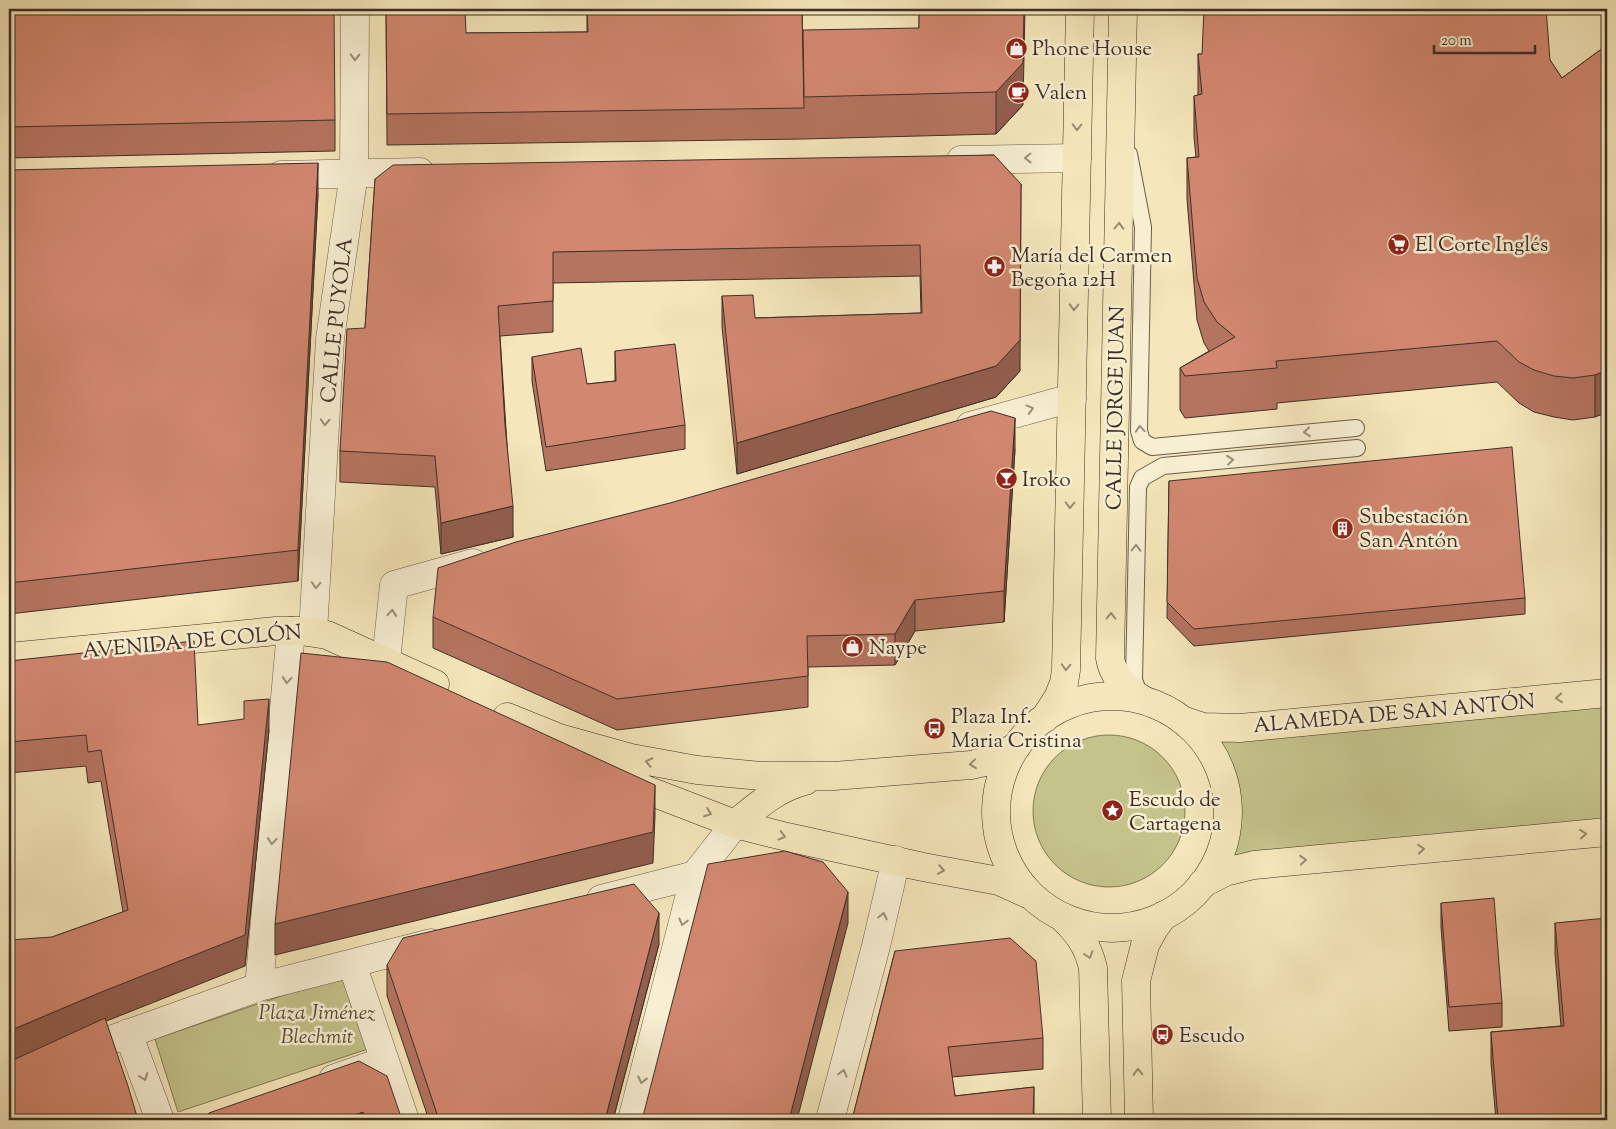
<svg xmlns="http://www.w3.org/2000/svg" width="1616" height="1129" font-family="'Sorts Mill Goudy',serif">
<rect width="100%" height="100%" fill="#f5e7bb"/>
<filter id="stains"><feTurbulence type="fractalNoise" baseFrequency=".004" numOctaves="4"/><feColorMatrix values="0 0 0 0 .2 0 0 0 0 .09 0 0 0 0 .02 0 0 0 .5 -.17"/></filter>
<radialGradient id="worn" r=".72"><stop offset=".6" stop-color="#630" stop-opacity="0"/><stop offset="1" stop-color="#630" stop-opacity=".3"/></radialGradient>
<path fill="#c4c38b" stroke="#817958" d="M1607 693V832L1214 866C1233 818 1232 777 1198 736Z
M1033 811a76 76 0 1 1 152 0a76 76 0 1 1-152 0Z
M343 975 368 1049 178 1112 155 1039Z"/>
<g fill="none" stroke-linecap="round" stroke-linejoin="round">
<defs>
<path id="lane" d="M1129 154 1143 227 1139 431 1142 441 1152 447 1356 428
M1140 696 1134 680 1138 487 1142 478 1163 466 1357 448"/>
<path id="street" d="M961 160 1077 158
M281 175 420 172
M970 426 1072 398
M313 632 330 339 354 173 355 9
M386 661 394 585 473 563
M601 899 695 875
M352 964 405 1120
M259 987 291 631
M128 1033 160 1120
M333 1079 384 1061
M9 1082 60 1058 259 987 431 943
M632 1120 695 875 735 824
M830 1120 876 946 896 860"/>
<path id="primary" d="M1123 9 1110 658C1113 678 1128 691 1145 701
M9 657 276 631H301L327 635 435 684
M996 812a116 116 0 1 1 232 0a116 116 0 1 1-232 0Z
M507 717 559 738 631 758 697 770 761 776H834L971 765 993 760 1017 746
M1045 718 1058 698 1064 683 1066 670 1080 9
M1182 720 1203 727 1240 728 1607 693
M621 777 644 789 735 824 787 837 923 867 999 881 1030 895
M735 824C757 806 777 788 805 781
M1202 884 1225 872 1254 865 1607 832
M1062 917C1078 932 1088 946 1093 968L1097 1120
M1139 1120 1136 981 1145 945 1155 927 1164 915"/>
</defs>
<use href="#lane" stroke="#6c5d4b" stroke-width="18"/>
<use href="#street" stroke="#6c5d4b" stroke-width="29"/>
<use href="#primary" stroke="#3e2f26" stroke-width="29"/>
<use href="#lane" stroke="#f8efd3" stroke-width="16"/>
<use href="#street" stroke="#f8efd3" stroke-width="28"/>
<use href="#primary" stroke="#f5e7bb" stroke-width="28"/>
</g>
<path fill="#b57460" stroke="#3e2f26" d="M9 9 335 120V151L9 158Z
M386 9 466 33 587 32V9H802L803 63 919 28V14L1023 105 996 134 804 139 387 145Z
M1607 45V412L1595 417 1573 420 1554 417 1534 412 1519 403 1497 382 1277 403V409L1185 418 1180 410V368L1209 351 1204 343 1197 320 1187 199V158L1196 157 1194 137V96L1198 95V54L1550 60 1562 78Z
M994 155 1020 371 996 397 737 474 722 327V296L755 318 921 313 920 276 553 283V332L500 336 513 537 441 554 435 487 340 482V451L365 328 375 179Z
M9 170 318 194 298 581 9 614Z
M615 351 685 425V449L546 471 532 381V357L587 384 615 381Z
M1015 449 1004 622 915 631 895 665 808 667V707L617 730 433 648V617Z
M1169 481 1525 598V614L1194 646 1167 618Z
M9 661 198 725 269 730 245 966 52 937 123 912 101 781 88 783 86 766 9 773Z
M1441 903 1502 1003V1027L1449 1031 1441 927Z
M1555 923 1607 1120H1496L1491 1063V1032L1561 1026 1555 954Z
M659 944 613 1120H429L387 996V965Z
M895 951 1043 1038V1069L952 1077 955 1096 1034 1087V1120H852Z"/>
<path fill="#935e4e" stroke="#3e2f26" d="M1024 9H1025L1023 105 996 134V92Z
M318 163V194L298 581V550Z
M1021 184 1020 371 996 397 737 474V443L996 366Z
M1607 370V412L1595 417V375Z
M1015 418V449L1004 622V591Z
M513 506V537L441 554V523Z
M915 600V631L895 665V634Z
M269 699V730L245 966 99 1024 9 1062V1031L99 993Z
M655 785V816L653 863 275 955V924Z
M848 892V923L797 1120H789Z
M659 913V944L613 1120H605Z
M363 1112V1120H341Z"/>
<path fill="#d28770" stroke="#3e2f26" d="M9 9H334L335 120 9 127Z
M386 9H465L466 33 588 32 587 9H802L804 108 387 114Z
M943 9H1024L1023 63 996 92 804 97 803 30 919 28V14H943Z
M1204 9H1546L1550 60 1562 78 1607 45V370L1595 375 1573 378 1554 376 1534 370 1519 362 1497 341 1276 361 1277 368 1185 376 1180 368 1235 337 1217 322 1204 302 1197 278 1187 158 1199 157 1194 96 1202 94 1198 54H1202Z
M994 155 1021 184 1020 340 996 366 737 443 722 296 753 295 755 318 922 313 920 245 553 252V301L498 306 505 425 513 506 441 523 435 456 340 451 347 329 365 328 375 179 393 165Z
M318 163 298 550 9 583V170Z
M675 344 685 425 546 447 532 357 581 348 587 384 616 381 615 351Z
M991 411 1015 418 1004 591 915 600 895 634 807 636 808 676 617 699 433 617 438 568 516 542 670 503Z
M1512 447 1525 598 1194 629 1167 602 1169 481Z
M194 641 198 725 244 719V701L269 699 245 935 99 993 9 1031V940L52 937 128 910 101 750 88 752 86 735 9 742V661Z
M301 653 387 662 655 785 653 832 275 924Z
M785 851 823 862 848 892 789 1120H642L708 864Z
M634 884 659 913 605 1120H439L387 965 403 938Z
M1494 898 1502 1003 1449 1007 1441 903Z
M1607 918V1120H1498L1491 1032 1564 1026 1555 923Z
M1010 938 1036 961 1043 1038 948 1047 955 1096 1034 1087 1033 1120H852L895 951Z
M105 1018 128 1086 138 1120H9V1062Z
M359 1061 387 1076 402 1120H366L363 1112 341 1120H206L209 1113Z"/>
<defs><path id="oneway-chevron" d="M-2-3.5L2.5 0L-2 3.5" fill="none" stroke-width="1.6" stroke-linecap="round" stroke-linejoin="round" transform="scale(1.25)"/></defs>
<g stroke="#9b8f7c">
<use href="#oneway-chevron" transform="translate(355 57) rotate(91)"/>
<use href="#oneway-chevron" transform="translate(1028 158) rotate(179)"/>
<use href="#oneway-chevron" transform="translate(1030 409) rotate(-15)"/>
<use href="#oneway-chevron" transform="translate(325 422) rotate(93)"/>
<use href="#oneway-chevron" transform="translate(1140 429) rotate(-94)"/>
<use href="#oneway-chevron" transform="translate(1307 432) rotate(175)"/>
<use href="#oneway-chevron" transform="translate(1230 460) rotate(-6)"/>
<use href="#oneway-chevron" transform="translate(1136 548) rotate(-89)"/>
<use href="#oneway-chevron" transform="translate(316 585) rotate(93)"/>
<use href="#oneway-chevron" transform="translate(392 613) rotate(-85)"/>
<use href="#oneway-chevron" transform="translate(287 680) rotate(95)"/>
<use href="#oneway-chevron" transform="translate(272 841) rotate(95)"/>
<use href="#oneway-chevron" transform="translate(883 916) rotate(-77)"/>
<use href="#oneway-chevron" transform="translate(683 922) rotate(104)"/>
<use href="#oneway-chevron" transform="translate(843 1073) rotate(-75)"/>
<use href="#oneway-chevron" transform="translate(144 1077) rotate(70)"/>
<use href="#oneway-chevron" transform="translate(642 1080) rotate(104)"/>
</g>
<g stroke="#9a8b70">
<use href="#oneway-chevron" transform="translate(1077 127) rotate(91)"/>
<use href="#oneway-chevron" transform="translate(1119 226) rotate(-89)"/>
<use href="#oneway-chevron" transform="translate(1074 307) rotate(91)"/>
<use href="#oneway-chevron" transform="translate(1070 505) rotate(91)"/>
<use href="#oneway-chevron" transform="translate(1111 616) rotate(-89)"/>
<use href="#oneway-chevron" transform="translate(1066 667) rotate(93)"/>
<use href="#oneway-chevron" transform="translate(1559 698) rotate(175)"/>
<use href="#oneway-chevron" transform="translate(649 762) rotate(-168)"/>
<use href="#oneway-chevron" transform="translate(973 764) rotate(174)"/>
<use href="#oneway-chevron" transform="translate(708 813) rotate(21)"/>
<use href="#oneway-chevron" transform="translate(1583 834) rotate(-5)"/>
<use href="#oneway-chevron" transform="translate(782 836) rotate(14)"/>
<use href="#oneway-chevron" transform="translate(1421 849) rotate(-5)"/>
<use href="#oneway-chevron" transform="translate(1303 860) rotate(-5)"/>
<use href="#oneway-chevron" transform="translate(941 870) rotate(10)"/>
<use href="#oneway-chevron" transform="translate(1089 955) rotate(72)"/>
<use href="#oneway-chevron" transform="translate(1138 1072) rotate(-91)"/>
</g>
<defs>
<symbol id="shop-disc" viewBox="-11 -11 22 22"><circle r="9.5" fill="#8f2418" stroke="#f8efd3"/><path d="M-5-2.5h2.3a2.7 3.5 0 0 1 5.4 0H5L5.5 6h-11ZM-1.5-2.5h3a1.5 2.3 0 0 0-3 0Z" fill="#fff"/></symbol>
<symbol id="cafe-disc" viewBox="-11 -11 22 22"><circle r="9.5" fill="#8f2418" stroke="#f8efd3"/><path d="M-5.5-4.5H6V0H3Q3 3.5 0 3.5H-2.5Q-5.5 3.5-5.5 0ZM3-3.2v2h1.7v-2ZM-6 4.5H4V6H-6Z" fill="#fff"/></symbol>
<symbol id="supermarket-disc" viewBox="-11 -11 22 22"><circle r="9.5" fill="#8f2418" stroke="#f8efd3"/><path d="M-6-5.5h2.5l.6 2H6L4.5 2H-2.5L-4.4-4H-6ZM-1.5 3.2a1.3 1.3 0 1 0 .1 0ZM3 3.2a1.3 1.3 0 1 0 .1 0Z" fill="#fff"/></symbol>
<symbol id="pharmacy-disc" viewBox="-11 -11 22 22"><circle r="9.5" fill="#8f2418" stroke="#f8efd3"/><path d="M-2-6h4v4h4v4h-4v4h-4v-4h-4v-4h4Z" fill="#fff"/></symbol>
<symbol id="bar-disc" viewBox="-11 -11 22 22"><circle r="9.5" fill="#8f2418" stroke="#f8efd3"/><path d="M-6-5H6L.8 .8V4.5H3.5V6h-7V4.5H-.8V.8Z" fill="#fff"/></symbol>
<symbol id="building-disc" viewBox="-11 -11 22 22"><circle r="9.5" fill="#8f2418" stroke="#f8efd3"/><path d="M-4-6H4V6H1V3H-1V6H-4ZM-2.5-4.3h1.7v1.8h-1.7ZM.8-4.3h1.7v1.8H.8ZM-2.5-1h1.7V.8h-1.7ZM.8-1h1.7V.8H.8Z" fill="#fff"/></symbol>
<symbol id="bus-disc" viewBox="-11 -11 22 22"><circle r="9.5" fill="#8f2418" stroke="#f8efd3"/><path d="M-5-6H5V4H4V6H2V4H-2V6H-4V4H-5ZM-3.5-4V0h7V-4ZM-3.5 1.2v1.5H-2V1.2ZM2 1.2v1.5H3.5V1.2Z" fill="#fff"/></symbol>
<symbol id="sight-disc" viewBox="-11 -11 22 22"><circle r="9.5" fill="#8f2418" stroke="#f8efd3"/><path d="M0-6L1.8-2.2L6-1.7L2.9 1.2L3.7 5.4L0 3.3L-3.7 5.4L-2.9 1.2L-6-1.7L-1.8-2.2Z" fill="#fff"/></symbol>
</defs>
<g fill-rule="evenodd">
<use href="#shop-disc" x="1004" y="36" width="25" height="25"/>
<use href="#cafe-disc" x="1006" y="80" width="25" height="25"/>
<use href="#supermarket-disc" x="1386" y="232" width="25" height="25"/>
<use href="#pharmacy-disc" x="982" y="254" width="25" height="25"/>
<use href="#bar-disc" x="994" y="466" width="25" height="25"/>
<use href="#building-disc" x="1330" y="516" width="25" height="25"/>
<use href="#shop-disc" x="840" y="634" width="25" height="25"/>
<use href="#bus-disc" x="922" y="716" width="25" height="25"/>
<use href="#sight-disc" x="1100" y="798" width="25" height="25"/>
<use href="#bus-disc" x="1150" y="1022" width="25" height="25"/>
</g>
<g text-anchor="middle" stroke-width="5" stroke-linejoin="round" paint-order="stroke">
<g font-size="21" fill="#3e2f26" stroke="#f8efd3" text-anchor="start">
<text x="1032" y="55">Phone House</text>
<text x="1034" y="99">Valen</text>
<text x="1415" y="251">El Corte Inglés</text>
<text x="1011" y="262">María del Carmen<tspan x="1011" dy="24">Begoña 12H</tspan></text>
<text x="1022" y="486">Iroko</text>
<text x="1359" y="523">Subestación<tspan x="1359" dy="24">San Antón</tspan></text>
<text x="869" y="654">Naype</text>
<text x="951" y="723">Plaza Inf.<tspan x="951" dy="24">Maria Cristina</tspan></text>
<text x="1129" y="806">Escudo de<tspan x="1129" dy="24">Cartagena</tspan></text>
<text x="1179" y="1042">Escudo</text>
</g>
<g font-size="21" fill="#3e2f26" stroke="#f8efd3">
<text transform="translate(336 320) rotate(-84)" y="7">CALLE PUYOLA</text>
<text transform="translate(1115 408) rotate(-89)" y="7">CALLE JORGE JUAN</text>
<text transform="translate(192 641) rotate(-5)" y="7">AVENIDA DE COLÓN</text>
<text transform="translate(1394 713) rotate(-5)" y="7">ALAMEDA DE SAN ANTÓN</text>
</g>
<g font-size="21" font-style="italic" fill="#594d3a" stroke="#f8efd3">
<text x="317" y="1019">Plaza Jiménez<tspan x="317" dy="24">Blechmit</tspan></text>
</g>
</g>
<rect width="1616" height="1129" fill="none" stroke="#f5e7bb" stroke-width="30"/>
<rect x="10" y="10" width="1596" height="1109" fill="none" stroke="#3e2f26" stroke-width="2.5"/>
<rect x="15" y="15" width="1586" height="1099" fill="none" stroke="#3e2f26"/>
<path d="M1434 45v8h101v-8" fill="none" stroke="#3e2f26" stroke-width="2.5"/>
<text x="1441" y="45" font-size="15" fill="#3e2f26" stroke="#f8efd3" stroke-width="4" paint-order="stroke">20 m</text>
<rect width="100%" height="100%" filter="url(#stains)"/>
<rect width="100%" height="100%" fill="url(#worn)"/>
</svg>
